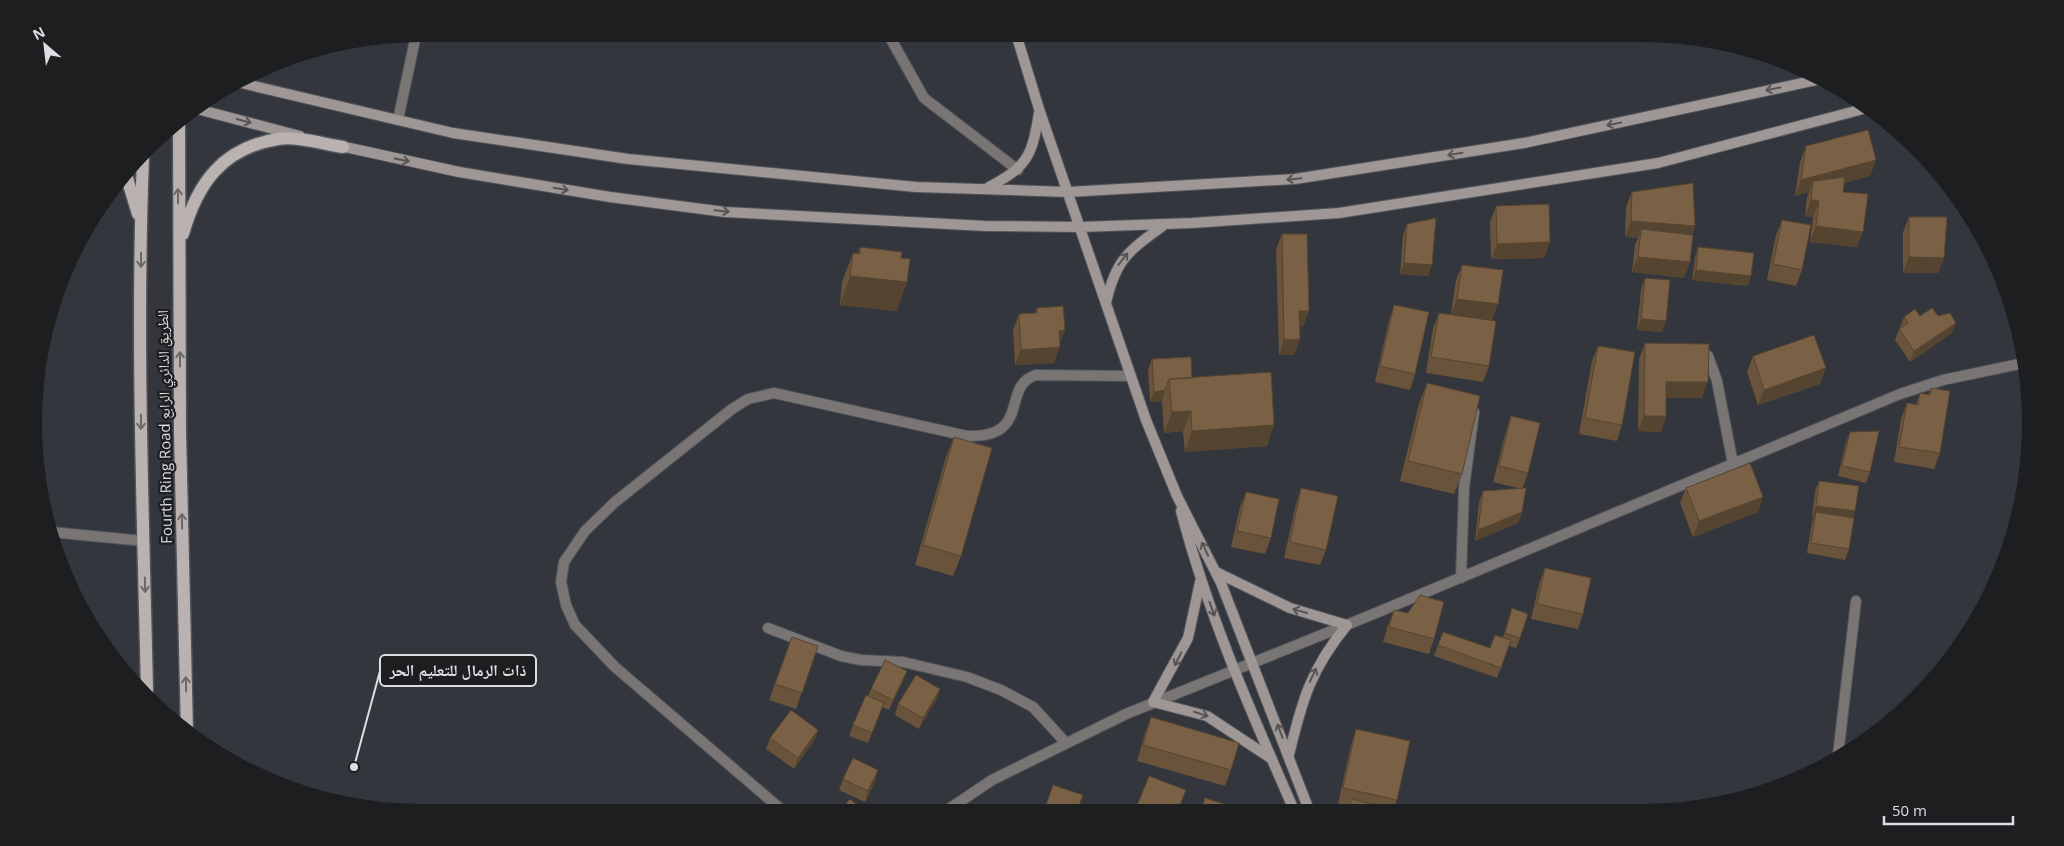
<svg xmlns="http://www.w3.org/2000/svg" width="2064" height="846" font-family="'Open Sans','Noto Naskh Arabic',sans-serif">
<rect width="100%" height="100%" fill="#33363c"/>
<g fill="none" stroke-linecap="round" stroke-linejoin="round">
<defs>
<path id="street" d="M888 34 924 98 1018 170
M398 120 416 35
M1699 350 1708 356 1717 381 1733 464
M51 532 144 541
M1461 578 1464 488 1474 412
M768 628 841 656 861 660 903 662 967 677 1001 690 1033 707 1066 743
M1838 755 1856 601
M783 811 615 667 575 625 566 605 561 582 564 562 585 531 615 502 732 409 748 399 774 393 967 436C1033 438 1000 386 1036 375L1131 376
M946 811 992 780 1126 714 1371 615 1900 394 1943 380 2024 363"/>
<path id="secondary" d="M1016 34 1040 112 1146 420 1177 496 1221 583 1309 810
M237 82 453 133 628 159 916 187 1068 192 1295 179 1524 143 1821 79
M197 109 300 136
M336 145 459 172 610 197 725 212 985 226 1080 227 1192 223 1339 213 1658 163 1867 108
M989 187C1028 166 1032 156 1039 113
M1106 303C1116 258 1129 251 1164 225
M1181 511C1208 615 1251 712 1294 810
M1216 572 1290 608 1347 625C1311 669 1302 700 1289 755
M1200 582 1188 638 1153 702 1207 716 1272 759"/>
<path id="primary" d="M179 121 180 433 187 732
M143 158C136 335 143 513 147 690
M127 178 138 214
M183 234C197 184 222 148 278 139 298 136 323 144 343 147"/>
</defs>
<use href="#street" stroke="#51545a" stroke-width="12"/>
<use href="#secondary" stroke="#51545a" stroke-width="12"/>
<use href="#primary" stroke="#51545a" stroke-width="15"/>
<use href="#street" stroke="#797574" stroke-width="10"/>
<use href="#secondary" stroke="#9e9796" stroke-width="10"/>
<use href="#primary" stroke="#bab2b1" stroke-width="12"/>
</g>
<path fill="#69533b" d="M1806 146 1876 160 1870 176 1844 183 1843 192 1857 247 1810 242 1813 217 1805 216 1807 197 1809 192 1795 196 1800 162Z
M1632 192 1695 226 1692 235 1690 262 1684 278 1632 272 1635 245 1638 238 1625 237 1626 207Z
M1496 206 1550 242 1544 258 1491 259 1490 222Z
M1909 217 1944 258 1938 273H1903V232Z
M1782 220 1802 270 1796 286 1767 280 1776 235Z
M1407 224 1428 276 1400 274 1403 235Z
M1282 234 1303 327H1299L1300 339 1294 355H1279L1276 250Z
M860 247 897 311 840 305 842 282 853 253H858Z
M1698 247 1748 286 1692 280 1695 257Z
M1462 265 1492 320 1451 314 1456 280Z
M1645 278 1662 332 1637 330 1641 289Z
M1394 305 1415 374 1410 390 1375 382 1389 320Z
M1037 308 1060 345 1054 363 1015 365 1013 330 1019 314 1035 313Z
M1439 313 1489 366 1483 382 1426 373 1433 328Z
M1920 316H1938L1952 333 1910 362 1895 340 1899 329 1900 328V327L1904 317Z
M1645 343 1702 398H1666V416L1661 432 1638 431 1639 359Z
M1598 346 1622 425 1617 441 1579 434 1592 361Z
M1753 356 1820 384 1758 405 1747 372Z
M1152 359 1192 378 1267 446 1185 452 1183 431 1164 433 1162 401 1150 402 1148 370Z
M1427 383 1462 474 1454 494 1400 481 1419 404Z
M1931 388 1940 453 1934 469 1894 462 1901 419 1907 403 1916 404 1920 393 1928 395Z
M1511 416 1528 473 1522 489 1493 482 1506 431Z
M1850 432 1870 472 1866 483 1838 476 1846 442Z
M954 437 961 556 953 576 915 565 946 457Z
M1819 481 1853 518 1849 549 1845 560 1807 553 1812 522 1814 517H1812L1815 491Z
M1301 488 1326 550 1320 565 1284 558 1296 504Z
M1686 488 1763 497 1758 512 1693 537 1680 503Z
M1483 491 1522 512 1518 523 1475 541 1479 502Z
M1246 492 1271 538 1265 554 1231 547 1240 507Z
M1545 568 1583 614 1578 629 1531 619 1539 584Z
M1512 608 1520 638 1516 648 1509 646 1497 678 1434 656 1438 645 1490 648 1503 637Z
M1394 610 1408 613 1434 639 1429 654 1383 642 1388 625Z
M792 637 818 646 796 709 769 700Z
M903 681 889 710 882 707 868 743 849 736 853 725 868 696 871 689Z
M940 689 936 700 919 729 895 715 898 704Z
M1151 717 1231 770 1225 786 1137 761 1145 733Z
M1356 729 1397 800 1393 810H1347L1349 806 1338 804 1351 745Z
M818 730 814 741 794 769 766 749 770 738Z
M843 779 875 781 865 802 839 790Z"/>
<path fill="#554430" d="M1876 160 1870 176 1812 191 1813 181 1809 192 1795 196 1801 180Z
M1811 200 1819 201 1813 217 1805 216Z
M1631 221 1695 226 1689 242 1641 229 1638 238 1625 237Z
M1816 226 1863 232 1857 247 1810 242Z
M1550 242 1544 258 1491 259 1497 244Z
M1638 257 1690 262 1684 278 1632 272Z
M1909 257 1944 258 1938 273H1903Z
M1404 263 1432 265 1428 276 1400 274Z
M1696 270 1751 276 1748 286 1692 280Z
M850 276 907 282 897 311 840 305Z
M1457 299 1498 304 1492 320 1451 314Z
M1299 311H1309L1303 327H1293Z
M1641 319 1666 321 1662 332 1637 330Z
M1956 323 1952 333 1910 362 1914 351Z
M1065 330 1059 346V331Z
M1300 339 1294 355H1279L1284 340Z
M1060 347 1054 363 1015 365 1021 350Z
M1826 368 1820 384 1758 405 1764 390Z
M1666 382H1708L1702 398H1661Z
M1165 390 1162 401 1150 402 1154 392Z
M1191 411 1183 431 1164 433 1172 412Z
M1644 416H1666L1661 432 1638 431Z
M1274 425 1267 446 1185 452 1192 431Z
M1763 497 1758 512 1693 537 1699 521Z
M1816 506 1855 511 1852 521 1816 512 1814 517H1812Z
M1522 512 1518 523 1475 541 1478 530Z
M907 671 903 681 889 710 893 700Z
M940 689 936 700 919 729 923 718Z
M818 730 814 741 794 769 798 758Z
M878 770 875 781 865 802 868 791Z"/>
<path fill="#7a6145" stroke="#554430" d="M1868 130 1876 160 1801 180 1806 146Z
M1845 177 1843 192 1868 194 1863 232 1816 226 1819 201 1811 200 1813 181Z
M1693 183 1695 226 1631 221 1632 192Z
M1549 204 1550 242 1497 244 1496 206Z
M1909 217H1947L1944 258 1909 257Z
M1436 218 1432 265 1404 263 1407 224Z
M1782 220 1811 225 1802 270 1773 264Z
M1641 229 1693 235 1690 262 1638 257Z
M1282 234H1307L1309 311H1299L1300 339 1284 340Z
M860 247 902 252 901 258 910 259 907 282 850 276 853 253 860 254Z
M1698 247 1754 253 1751 276 1696 270Z
M1462 265 1503 270 1498 304 1457 299Z
M1645 278 1670 280 1666 321 1641 319Z
M1394 305 1429 312 1415 374 1380 366Z
M1063 306 1065 330 1059 331 1060 347 1021 350 1019 314 1037 313V308Z
M1932 308 1938 316 1950 313 1956 323 1914 351 1899 329 1908 323 1904 317 1915 309 1920 316Z
M1439 313 1496 321 1489 366 1431 357Z
M1814 335 1826 368 1764 390 1753 356Z
M1645 343 1709 344 1708 382H1666V416H1644Z
M1598 346 1635 352 1622 425 1585 418Z
M1191 357 1192 378 1169 379 1165 390 1154 392 1152 359Z
M1271 372 1274 425 1192 431 1191 411 1172 412 1169 379Z
M1427 383 1480 396 1462 474 1408 461Z
M1931 388 1950 391 1940 453 1899 447 1907 403 1918 405 1920 393 1930 395Z
M1511 416 1540 423 1528 473 1499 466Z
M1879 431 1870 472 1842 466 1850 432Z
M954 437 992 448 961 556 923 545Z
M1750 463 1763 497 1699 521 1686 488Z
M1819 481 1859 486 1855 511 1816 506Z
M1301 488 1338 496 1326 550 1290 542Z
M1526 488 1522 512 1478 530 1483 491Z
M1246 492 1279 499 1271 538 1237 531Z
M1816 512 1854 518 1849 549 1811 543Z
M1545 568 1591 578 1583 614 1537 604Z
M1420 595 1444 602 1434 639 1389 627 1394 610 1408 613Z
M1512 608 1528 614 1520 638 1505 633Z
M1443 632 1490 648 1495 635 1511 640 1501 668 1438 645Z
M792 637 818 646 802 693 775 684Z
M885 660 907 671 893 700 871 689Z
M916 675 940 689 923 718 898 704Z
M866 695 884 703 872 733 853 725Z
M791 710 818 730 798 758 770 738Z
M1151 717 1239 743 1231 770 1143 745Z
M1356 729 1410 741 1397 800 1343 788Z
M853 758 878 770 868 791 843 779Z
M1149 776 1186 790 1178 810H1142L1136 808Z
M1053 785 1083 795 1077 811H1044Z
M1205 798 1234 807 1233 810H1201Z
M850 799 864 811H840Z
M1351 799 1388 808 1387 810H1350Z
M974 806 984 811H971Z
M1245 807 1260 810H1244Z"/>
<defs><path id="oneway-shaft" d="M-6 0H5M1.5-3L5.5 0L1.5 3" fill="none" stroke-width="1.6" stroke-linecap="round" stroke-linejoin="round" transform="scale(1.25)"/></defs>
<g stroke="#565455">
<use href="#oneway-shaft" transform="translate(1773 89) rotate(168)"/>
<use href="#oneway-shaft" transform="translate(244 121) rotate(15)"/>
<use href="#oneway-shaft" transform="translate(1614 124) rotate(168)"/>
<use href="#oneway-shaft" transform="translate(1455 154) rotate(171)"/>
<use href="#oneway-shaft" transform="translate(402 160) rotate(12)"/>
<use href="#oneway-shaft" transform="translate(1294 179) rotate(174)"/>
<use href="#oneway-shaft" transform="translate(561 189) rotate(9)"/>
<use href="#oneway-shaft" transform="translate(722 211) rotate(6)"/>
<use href="#oneway-shaft" transform="translate(1123 259) rotate(-52)"/>
<use href="#oneway-shaft" transform="translate(1205 549) rotate(-115)"/>
<use href="#oneway-shaft" transform="translate(1212 609) rotate(70)"/>
<use href="#oneway-shaft" transform="translate(1300 611) rotate(-165)"/>
<use href="#oneway-shaft" transform="translate(1178 659) rotate(117)"/>
<use href="#oneway-shaft" transform="translate(1313 675) rotate(-65)"/>
<use href="#oneway-shaft" transform="translate(1201 714) rotate(18)"/>
<use href="#oneway-shaft" transform="translate(1280 731) rotate(-111)"/>
</g>
<g stroke="#6b6868">
<use href="#oneway-shaft" transform="translate(178 196) rotate(-90)"/>
<use href="#oneway-shaft" transform="translate(141 260) rotate(90)"/>
<use href="#oneway-shaft" transform="translate(180 359) rotate(-90)"/>
<use href="#oneway-shaft" transform="translate(141 422) rotate(90)"/>
<use href="#oneway-shaft" transform="translate(182 521) rotate(-91)"/>
<use href="#oneway-shaft" transform="translate(145 585) rotate(89)"/>
<use href="#oneway-shaft" transform="translate(186 684) rotate(-91)"/>
</g>
<g text-anchor="middle" stroke-width="4.5" stroke-linejoin="round" paint-order="stroke">
<g font-size="15" fill="#dcdee2" stroke="#1c1e20">
<text transform="translate(165 427) rotate(-91)" y="5">Fourth Ring Road الطريق الدائري الرابع</text>
</g>
</g>
<path d="M0 0H2064V846H0ZM422 42H1642A380 380 0 0 1 2022 422V424A380 380 0 0 1 1642 804H422A380 380 0 0 1 42 424V422A380 380 0 0 1 422 42Z" fill="#1c1e20" fill-rule="evenodd"/>
<path fill="none" stroke="#dcdee2" stroke-width="2" d="M354 767L380 671"/>
<circle fill="#dcdee2" stroke="#1c1e20" stroke-width="2" cx="354" cy="767" r="5"/>
<rect fill="#1c1e20" stroke="#dcdee2" stroke-width="2" x="380" y="655" width="156" height="31" rx="5"/>
<g font-size="16" text-anchor="middle" font-weight="bold" fill="#dcdee2">
<text x="458" y="676">ذات الرمال للتعليم الحر</text>
</g>
<g transform="translate(45 45) rotate(332)" stroke="#1c1e20" stroke-width="4" paint-order="stroke">
<path d="M0-4L9 19L0 12L-9 19Z" fill="#dcdee2"/>
<text y="-8" font-size="14" font-weight="bold" text-anchor="middle" fill="#dcdee2">N</text>
</g>
<path d="M1884 816v8h129v-8" fill="none" stroke="#dcdee2" stroke-width="2.5"/>
<text x="1892" y="816" font-size="15" fill="#dcdee2" stroke="#1c1e20" stroke-width="4" paint-order="stroke">50 m</text>
</svg>
